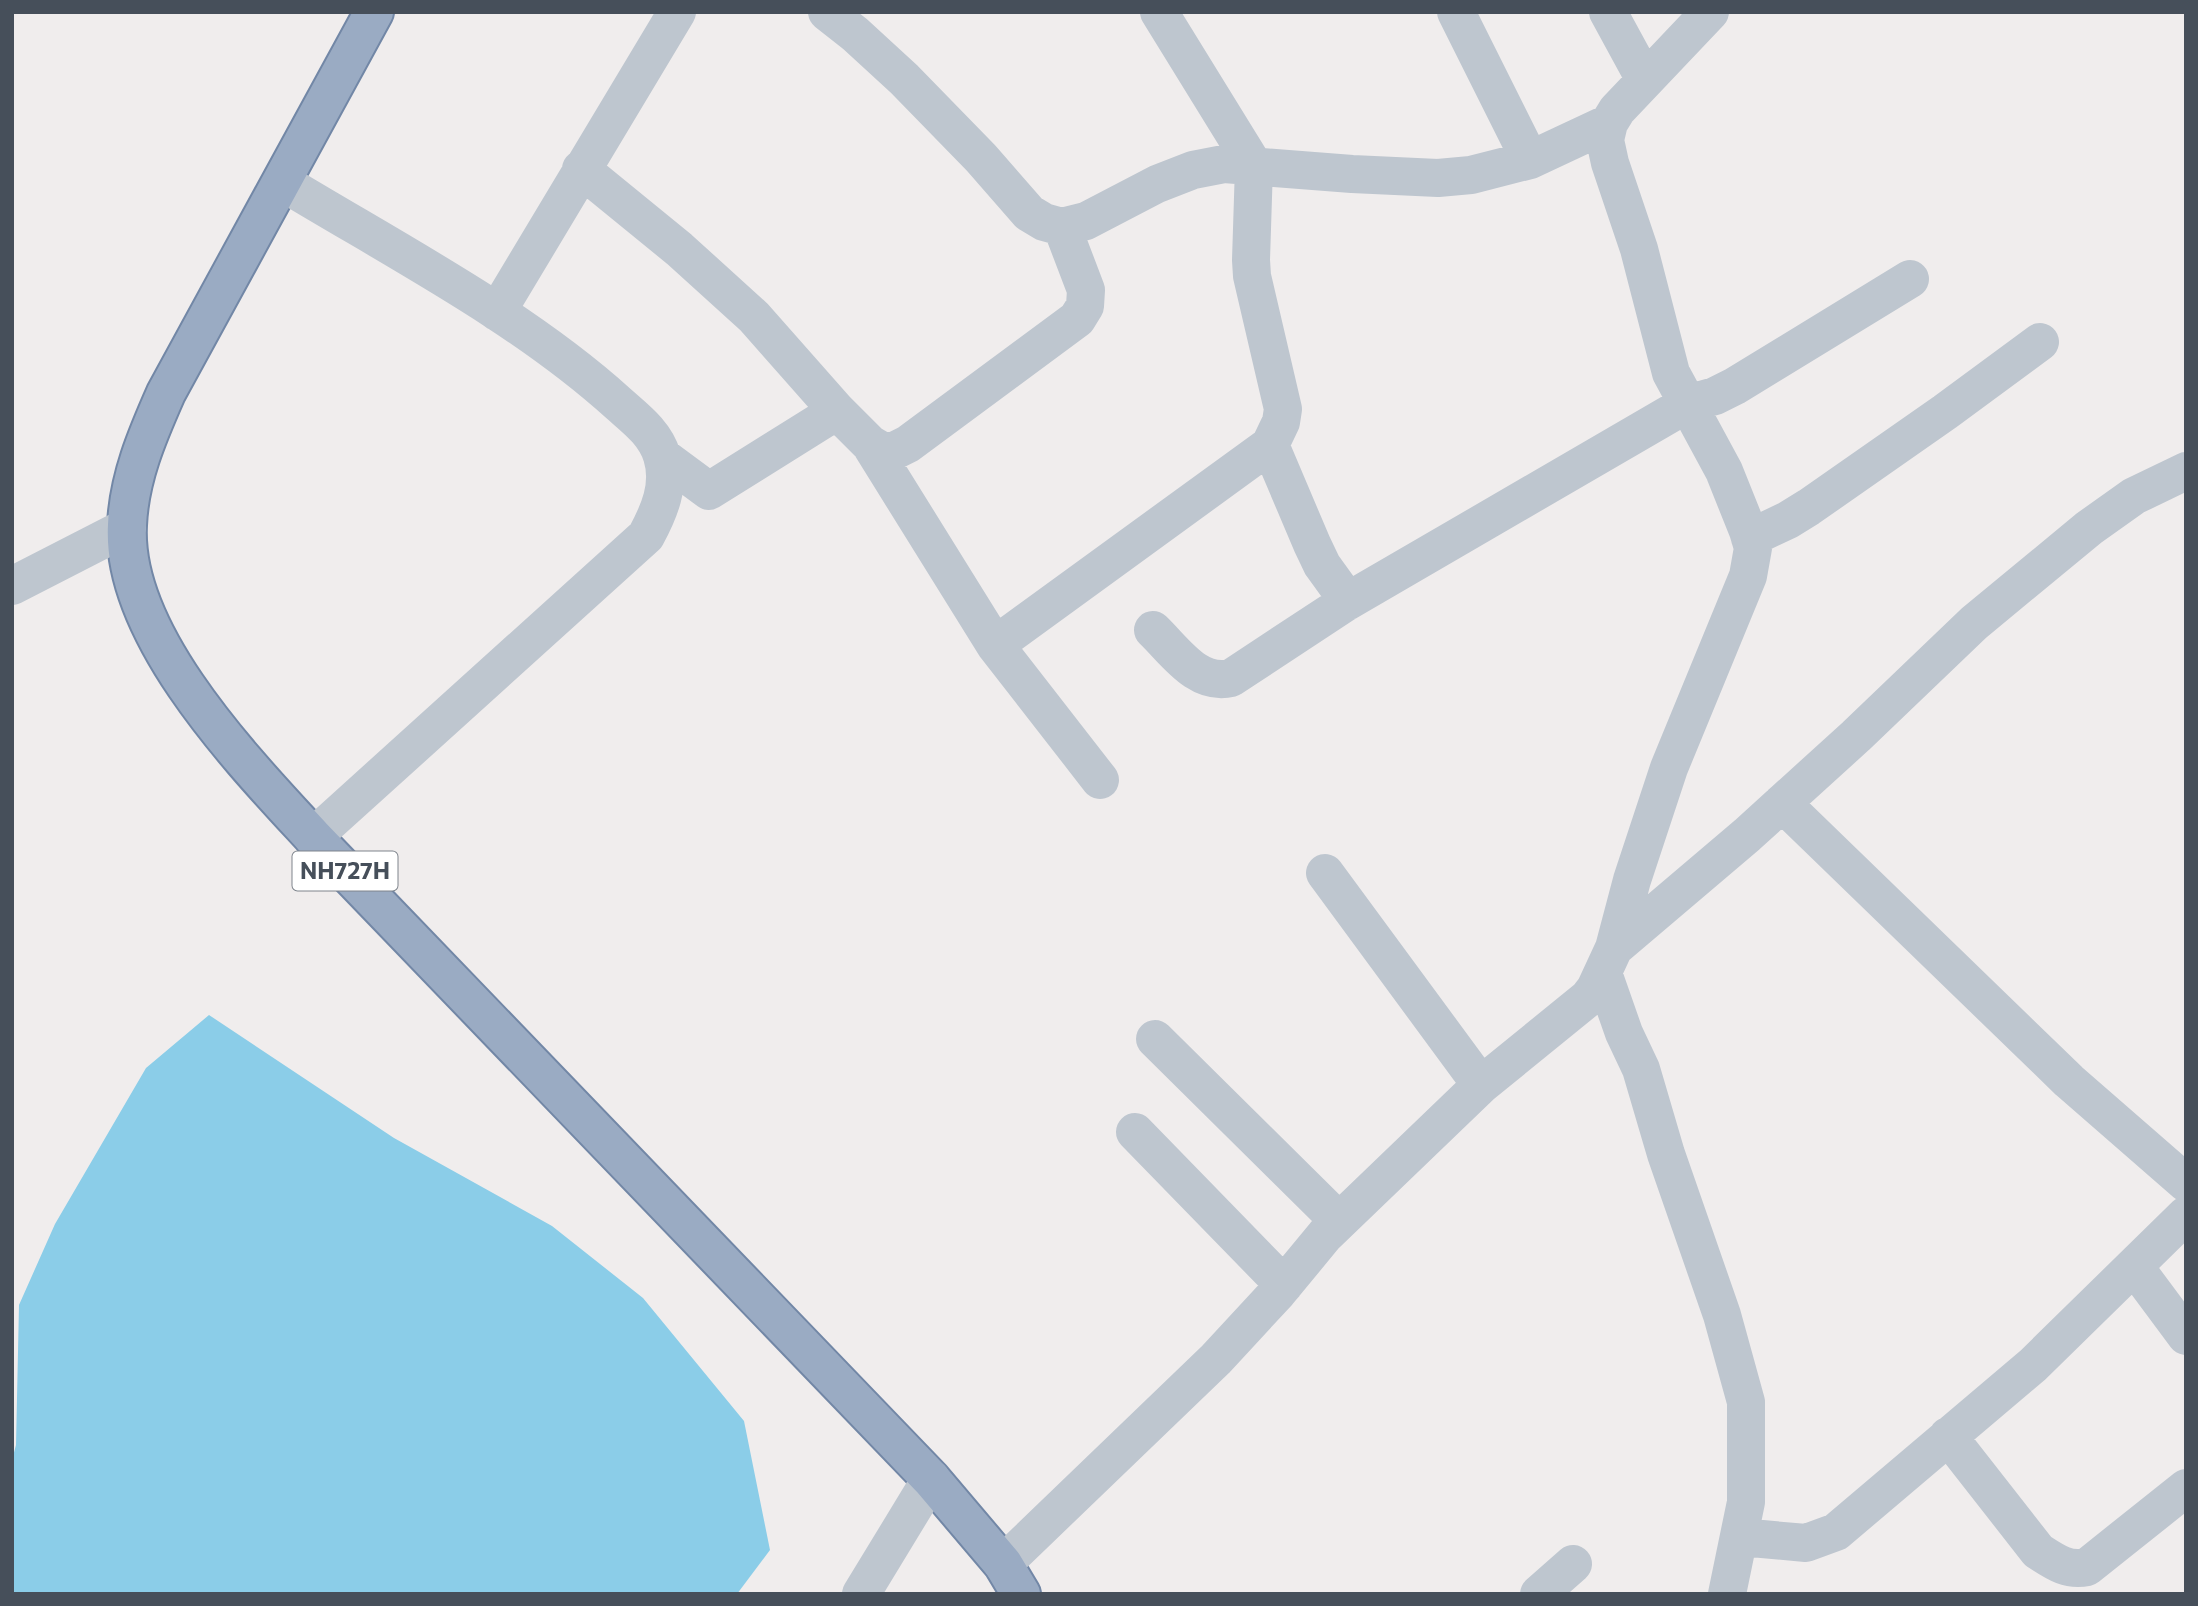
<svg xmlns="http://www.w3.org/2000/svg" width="2198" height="1606" font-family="Commissioner,sans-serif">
<rect width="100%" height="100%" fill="#f0eded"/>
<path fill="#8bcde8" d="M209 1015 394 1138 552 1226 643 1298 744 1421 770 1550 737 1594H12V1460L16 1445 19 1305 55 1224 146 1068Z"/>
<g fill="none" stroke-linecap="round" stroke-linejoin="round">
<defs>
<path id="trunk" d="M374 12 166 393C147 436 129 478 127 525 121 635 243 761 313 837L931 1479 1003 1564 1021 1594"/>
</defs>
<use href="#trunk" stroke="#7287a6" stroke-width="42"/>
<path stroke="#bec6cf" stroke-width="38" d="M827 12 855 34 904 79 981 158 1029 213 1044 222 1062 227 1086 221 1157 184 1193 170 1224 164 1352 174 1438 178 1471 175 1530 160 1609 123
M1456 12 1530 160
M1608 12 1645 80
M581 169 679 249 754 317 837 411 870 444 882 451H894L908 444 1077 319 1085 306 1086 290 1062 227
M282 182C394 250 522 316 619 404 636 419 655 433 662 456 671 485 659 512 646 536L313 837
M497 312 677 12
M870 444 995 645 1100 780
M1270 445 1312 544 1322 565 1348 601
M663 457 709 491 837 411
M1750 538 1788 520 1809 507 1945 412 2040 342
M12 586 127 527
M1153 630C1175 651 1197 686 1231 678L1348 601 1687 404 1715 396 1735 386 1910 279
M995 645 1270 445 1281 422 1283 409 1252 276 1251 260 1254 166 1159 12
M1782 803 2069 1081 2186 1183
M1325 873 1481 1085
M1614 948 1747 835 1856 736 1974 623 2089 528 2134 496 2186 471
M1603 973 1624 1033 1641 1069 1666 1154 1722 1315 1746 1402V1502L1727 1594
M1155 1039 1339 1221
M1135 1132 1284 1285
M2134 1266 2186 1336
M1948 1436 2038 1551C2055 1562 2067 1571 2087 1567L2186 1488
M1740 1537 1806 1543 1836 1532 2033 1365 2186 1215
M1003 1564 1216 1359 1278 1292 1325 1235 1481 1085 1588 998 1595 989 1614 948 1632 880 1669 768 1748 576 1753 548 1748 531 1724 471 1671 373 1639 249 1610 163 1605 140 1609 123 1617 110 1710 12
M861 1594 931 1479
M1539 1594 1573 1564"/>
<use href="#trunk" stroke="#9aabc3" stroke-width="38"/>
</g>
<g text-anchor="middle" stroke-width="6" stroke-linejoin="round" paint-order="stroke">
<rect fill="#fff" stroke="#7e848c" stroke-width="2" x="292.5" y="851.5" width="105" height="39" rx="5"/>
<g font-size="23" font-weight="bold" fill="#464f5a">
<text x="345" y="879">NH727H</text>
</g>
</g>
<rect width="2198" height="1606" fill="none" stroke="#464f5a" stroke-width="28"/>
</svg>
